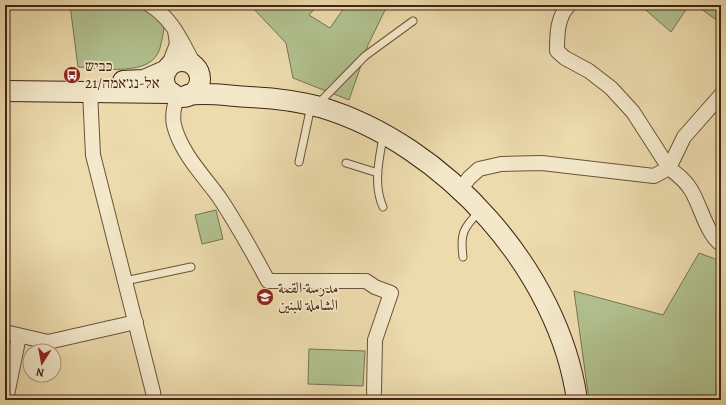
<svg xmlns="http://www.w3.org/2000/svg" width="726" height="405" font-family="Alegreya,Amiri,'Frank Ruhl Libre',serif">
<rect width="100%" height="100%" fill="#ecdbad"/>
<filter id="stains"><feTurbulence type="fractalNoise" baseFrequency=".005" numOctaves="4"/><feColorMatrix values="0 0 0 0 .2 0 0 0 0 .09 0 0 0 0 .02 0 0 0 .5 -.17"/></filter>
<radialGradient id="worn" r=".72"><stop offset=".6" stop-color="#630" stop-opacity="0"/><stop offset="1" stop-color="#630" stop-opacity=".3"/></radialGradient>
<path fill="#b1c18f" stroke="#7a7251" d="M70 5H167C165 19 164 34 160 48 152 78 101 68 78 67Z
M246 5H318L309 15 330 28 346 5H383L386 8 368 45 349 100 293 78 286 43 251 6Z
M640 5H689L671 32Z
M696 5H721V11L715 19Z
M216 210 223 239 202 244 195 215Z
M699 253 721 261V400H589L574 291 663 315Z
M309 349 365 351 363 386 308 384Z"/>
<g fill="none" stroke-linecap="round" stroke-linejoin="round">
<defs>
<path id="lane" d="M317 105 365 56 413 21
M383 137C379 160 373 185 383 207
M299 162 311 106
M346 163 378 173
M463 257C460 234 463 228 479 212
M125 281 191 267"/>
<path id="street" d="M150 5C174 20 182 43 195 66
M569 5C557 17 557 35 557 51L565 58 589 71 611 88 633 112 669 168
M168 67 177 44 175 30
M90 92 93 155 153 392 154 400
M178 96C174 105 172 115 174 125 181 153 203 175 219 197 237 224 253 253 268 281H366L375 287 391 293 375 340 374 392
M669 168 684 137 721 95
M460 190 469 178 479 169 501 164 542 163 654 176 669 168C678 175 686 181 691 190 700 204 707 235 721 244
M5 332 48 342 136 322
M6 400 19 336"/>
<path id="secondary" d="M164 79a18 18 0 1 1 36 0a18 18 0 1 1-36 0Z
M123 81 144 80 167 70
M5 91 172 93
M188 95C208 92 228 96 249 97 273 98 297 101 320 107 445 144 559 271 577 400"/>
</defs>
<use href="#lane" stroke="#6c523a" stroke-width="9"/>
<use href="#street" stroke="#6c523a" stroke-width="16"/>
<use href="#secondary" stroke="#422413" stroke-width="22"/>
<use href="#lane" stroke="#f3e8ca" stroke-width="7"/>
<use href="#street" stroke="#f3e8ca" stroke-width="14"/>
<use href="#secondary" stroke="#f3e8ca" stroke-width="20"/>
</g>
<defs>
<symbol id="bus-disc" viewBox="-11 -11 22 22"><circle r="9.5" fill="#8f2418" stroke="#f3e8ca"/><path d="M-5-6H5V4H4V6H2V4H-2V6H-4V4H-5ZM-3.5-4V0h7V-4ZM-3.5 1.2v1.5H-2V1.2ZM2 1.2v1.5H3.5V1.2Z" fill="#fff"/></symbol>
<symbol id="school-disc" viewBox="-11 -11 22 22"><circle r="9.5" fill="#8f2418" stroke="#f3e8ca"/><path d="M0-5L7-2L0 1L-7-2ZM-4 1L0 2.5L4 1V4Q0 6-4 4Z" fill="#fff"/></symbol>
</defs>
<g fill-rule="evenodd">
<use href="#bus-disc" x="62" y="65" width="20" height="20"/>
<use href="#school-disc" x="255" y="287" width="20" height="20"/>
</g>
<g text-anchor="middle" stroke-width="3.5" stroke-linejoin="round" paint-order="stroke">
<g font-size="15" fill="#422413" stroke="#f3e8ca" text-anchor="start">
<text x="85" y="71">כביש<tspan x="85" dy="17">21/אל-נג׳אמה</tspan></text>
<text x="278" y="293">مدرسة القمة<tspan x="278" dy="17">الشاملة للبنين</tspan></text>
</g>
</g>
<rect width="726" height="405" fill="none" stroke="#ecdbad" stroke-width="20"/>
<rect x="6" y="6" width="714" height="393" fill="none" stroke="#422413" stroke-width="2"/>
<rect x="10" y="10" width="706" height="385" fill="none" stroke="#422413"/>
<g transform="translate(42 363) rotate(191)"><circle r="19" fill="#f3e8ca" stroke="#ac9a81"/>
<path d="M0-3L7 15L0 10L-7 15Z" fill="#8f2418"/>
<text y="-6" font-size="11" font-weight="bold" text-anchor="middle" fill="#422413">N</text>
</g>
<rect width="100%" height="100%" filter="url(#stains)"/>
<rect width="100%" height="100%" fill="url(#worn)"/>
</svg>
